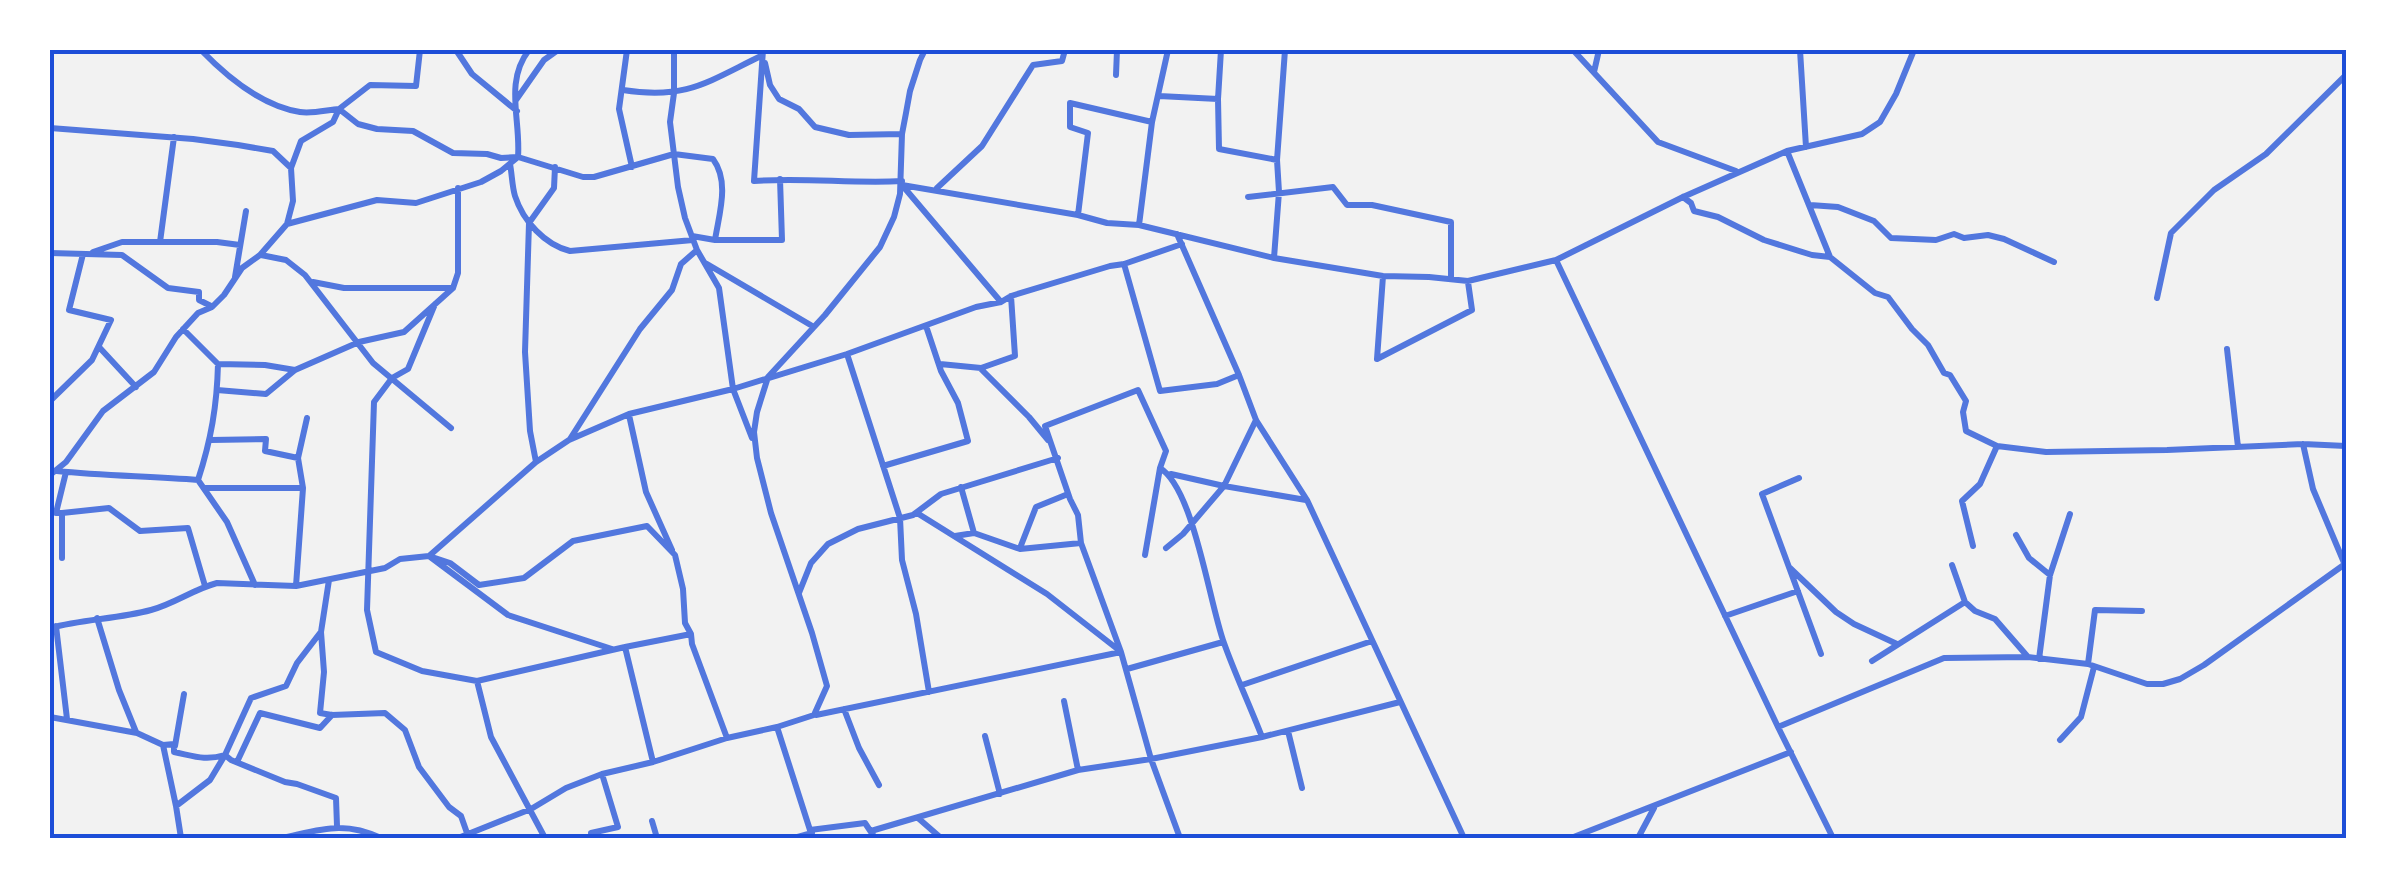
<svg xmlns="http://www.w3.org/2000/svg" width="2396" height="888" font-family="Manrope,sans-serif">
<rect width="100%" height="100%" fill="#f2f2f2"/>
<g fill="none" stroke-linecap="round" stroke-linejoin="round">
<path stroke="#5277de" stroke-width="6" d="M201 50C227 77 263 106 300 112 312 114 327 110 339 109L358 124 377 129 413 131 453 153 487 154 501 158 518 157C521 120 504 82 529 50
M456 50 472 74 517 111
M627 50 619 109 632 167
M674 50V93L670 122 678 187 685 218 697 250 719 288 733 389 752 438
M763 50 754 181C804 177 853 184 902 181
M1221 50 1218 99 1219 149 1277 160
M1573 50 1658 142 1736 171
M1800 50 1806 147
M765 63 770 85 779 99 799 109 815 127 849 135 902 134
M1594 72 1599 50
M1116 75 1117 50
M623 90C686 100 707 82 761 56
M1159 96 1218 99
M516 100 544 60 558 50
M50 128 193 139 238 145 273 151 291 168
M174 137 160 242H217L240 245
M1787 151 1830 257 1875 293 1888 297 1912 329 1928 345 1944 373 1950 375 1966 401 1963 412 1966 431 1997 446 2046 452 2167 450 2303 444 2346 446
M510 164C512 174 512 186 515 196 523 221 545 245 570 251L693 240
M902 185 1078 215 1107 223 1139 225 1274 258 1383 276 1429 277 1468 281 1556 260
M902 185 1001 302
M937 188 982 146 1033 65 1062 61 1065 50
M1248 197 1333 187 1347 205H1372L1451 222V278
M1683 197 1691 203 1694 211 1718 217 1764 240 1812 255 1830 257
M1810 205 1838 207 1874 221 1891 238 1936 240 1954 234 1964 238 1988 235 2004 239 2054 262
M1078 215 1088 133 1070 127V103L1152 122
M287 224 377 200 416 203 481 182 501 171 518 157 583 177H594L674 154 713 159C730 182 719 214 715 240L692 236
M1139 225 1152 122 1168 50
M1177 234 1239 375 1256 420 1307 500 1464 838
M715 240H782L780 179
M93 252 122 242H160
M50 253 122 255 168 288 199 292V300L211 306
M261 255 286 260 305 275 373 363 451 428
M1274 258 1279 192 1277 160 1285 50
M707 264 814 327
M1124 264 1160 391 1217 384 1239 375
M1383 276 1377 359 1472 310 1468 282
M235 277 246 211
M313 282 344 288H453
M2157 298 2171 233 2214 190 2266 154 2346 75
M435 304 408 369 392 378 374 402 367 610 376 652 422 671 477 681 625 647 691 634
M183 329 218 364 265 365 295 370
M99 347 136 387
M2227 349 2238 447
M847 354 900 518 902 560 916 614 929 692
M940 364 981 368 1015 356 1011 296
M981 369 1029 417 1048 440
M217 390 266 394 295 370 359 342 404 332 453 288 458 273V188
M50 401 92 360 111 320 69 310 83 254
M629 415 646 492 672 550
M570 439 640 329 672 290 681 264 697 250
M211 440 266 439 265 451 298 458
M2303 444 2313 489 2345 565
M536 462 530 431 525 352 529 223 554 188 555 167
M883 466 968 441 958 403 941 371 926 326
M57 471C104 476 151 476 198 480L227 522 255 585
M1171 474 1224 486 1306 500
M50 475 66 462 103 411 154 372 176 337 198 313 212 307 224 295 242 268 260 255 287 224 293 201 291 168 301 141 333 122 339 109 370 85 416 86 420 50
M1799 478 1762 494 1821 654
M198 480C211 440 217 406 218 364
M961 487 974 533
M205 488H303
M62 513 109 508 140 531 188 528 205 586
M917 513 1047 594 1120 651
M2016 535 2029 558 2050 575
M955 536 974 533 1020 549 1081 543
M1973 546 1962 501 1980 484 1997 446
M1020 548 1036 507 1068 494
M1166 548 1183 534 1224 486 1256 420
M1145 555 1160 468
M62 558V513H56L66 472
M1790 568 1836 612 1854 624 1897 644
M329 580 321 632 324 672 320 713 332 715 385 713 405 730 419 767 449 807 461 816 467 833
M296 586 303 488 298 458 307 418
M799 593 811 563 828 544 858 529 913 515 941 494 1058 458
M1965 602 1975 611 1995 619 2028 657
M1725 616 1798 591
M97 618 119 690 136 732
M56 626 67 719
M50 628C84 619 118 619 151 610 174 604 194 589 217 583L296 586 385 568 400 559 429 556 450 563 479 585 524 578 573 541 647 526 675 555 683 589 685 623 691 634 692 644 727 738
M625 647 653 762
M612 649 508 615 429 556 536 462 569 440 629 414 733 389 847 354 976 307 1001 302 1011 296 1110 266 1124 264 1182 244
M2039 659 2050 575 2070 514
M1872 661 1965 602 1952 565
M2088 664 2095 610 2142 611
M1127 669 1223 642
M477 681 491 737 545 838
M1242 685 1372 641
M1064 701 1078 770
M844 709 859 748 879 785
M816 715 1121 652
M50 717 137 733 163 745 174 744V752C194 756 205 761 225 755L231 760 285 782 297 784 336 798 337 826
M1778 727 1944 658 2028 657 2088 664 2147 684H2163L2180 679 2204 665 2345 564
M1288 731 1302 788
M985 736 1000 794
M2060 740 2081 717 2094 667
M163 745 176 806
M175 746 184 694
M237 762 260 713 320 728 332 715
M918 818 941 838
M652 821 657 838
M871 831 1078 770 1151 759 1262 737 1400 702
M591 833 618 827 602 774
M181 838 176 806 210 780 225 755 251 698 286 686 297 663 320 633
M281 838C320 830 343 820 381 838
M458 838 531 809 566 788 602 774 653 762 727 738 777 727
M794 838 812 833
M875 838 865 823 810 830 777 727 814 715 827 686 812 633 771 513 757 458 754 432 757 412 768 377 825 315 880 247 894 217 900 194 902 134 906 113 910 91 920 60 925 50
M1180 838 1151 759 1121 652 1081 543 1078 515 1070 499 1045 426 1138 390 1166 451 1160 468C1194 489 1209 602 1224 643 1235 674 1250 706 1262 737
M1571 838 1791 752
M1638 838 1654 808
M1833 838 1778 727 1556 260 1683 197 1787 151 1862 134 1880 122 1896 94 1914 50"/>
</g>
<rect width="2396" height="888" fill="none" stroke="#ffffff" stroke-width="105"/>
<rect x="52" y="52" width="2292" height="784" fill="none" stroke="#1d4ed8" stroke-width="4"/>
</svg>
